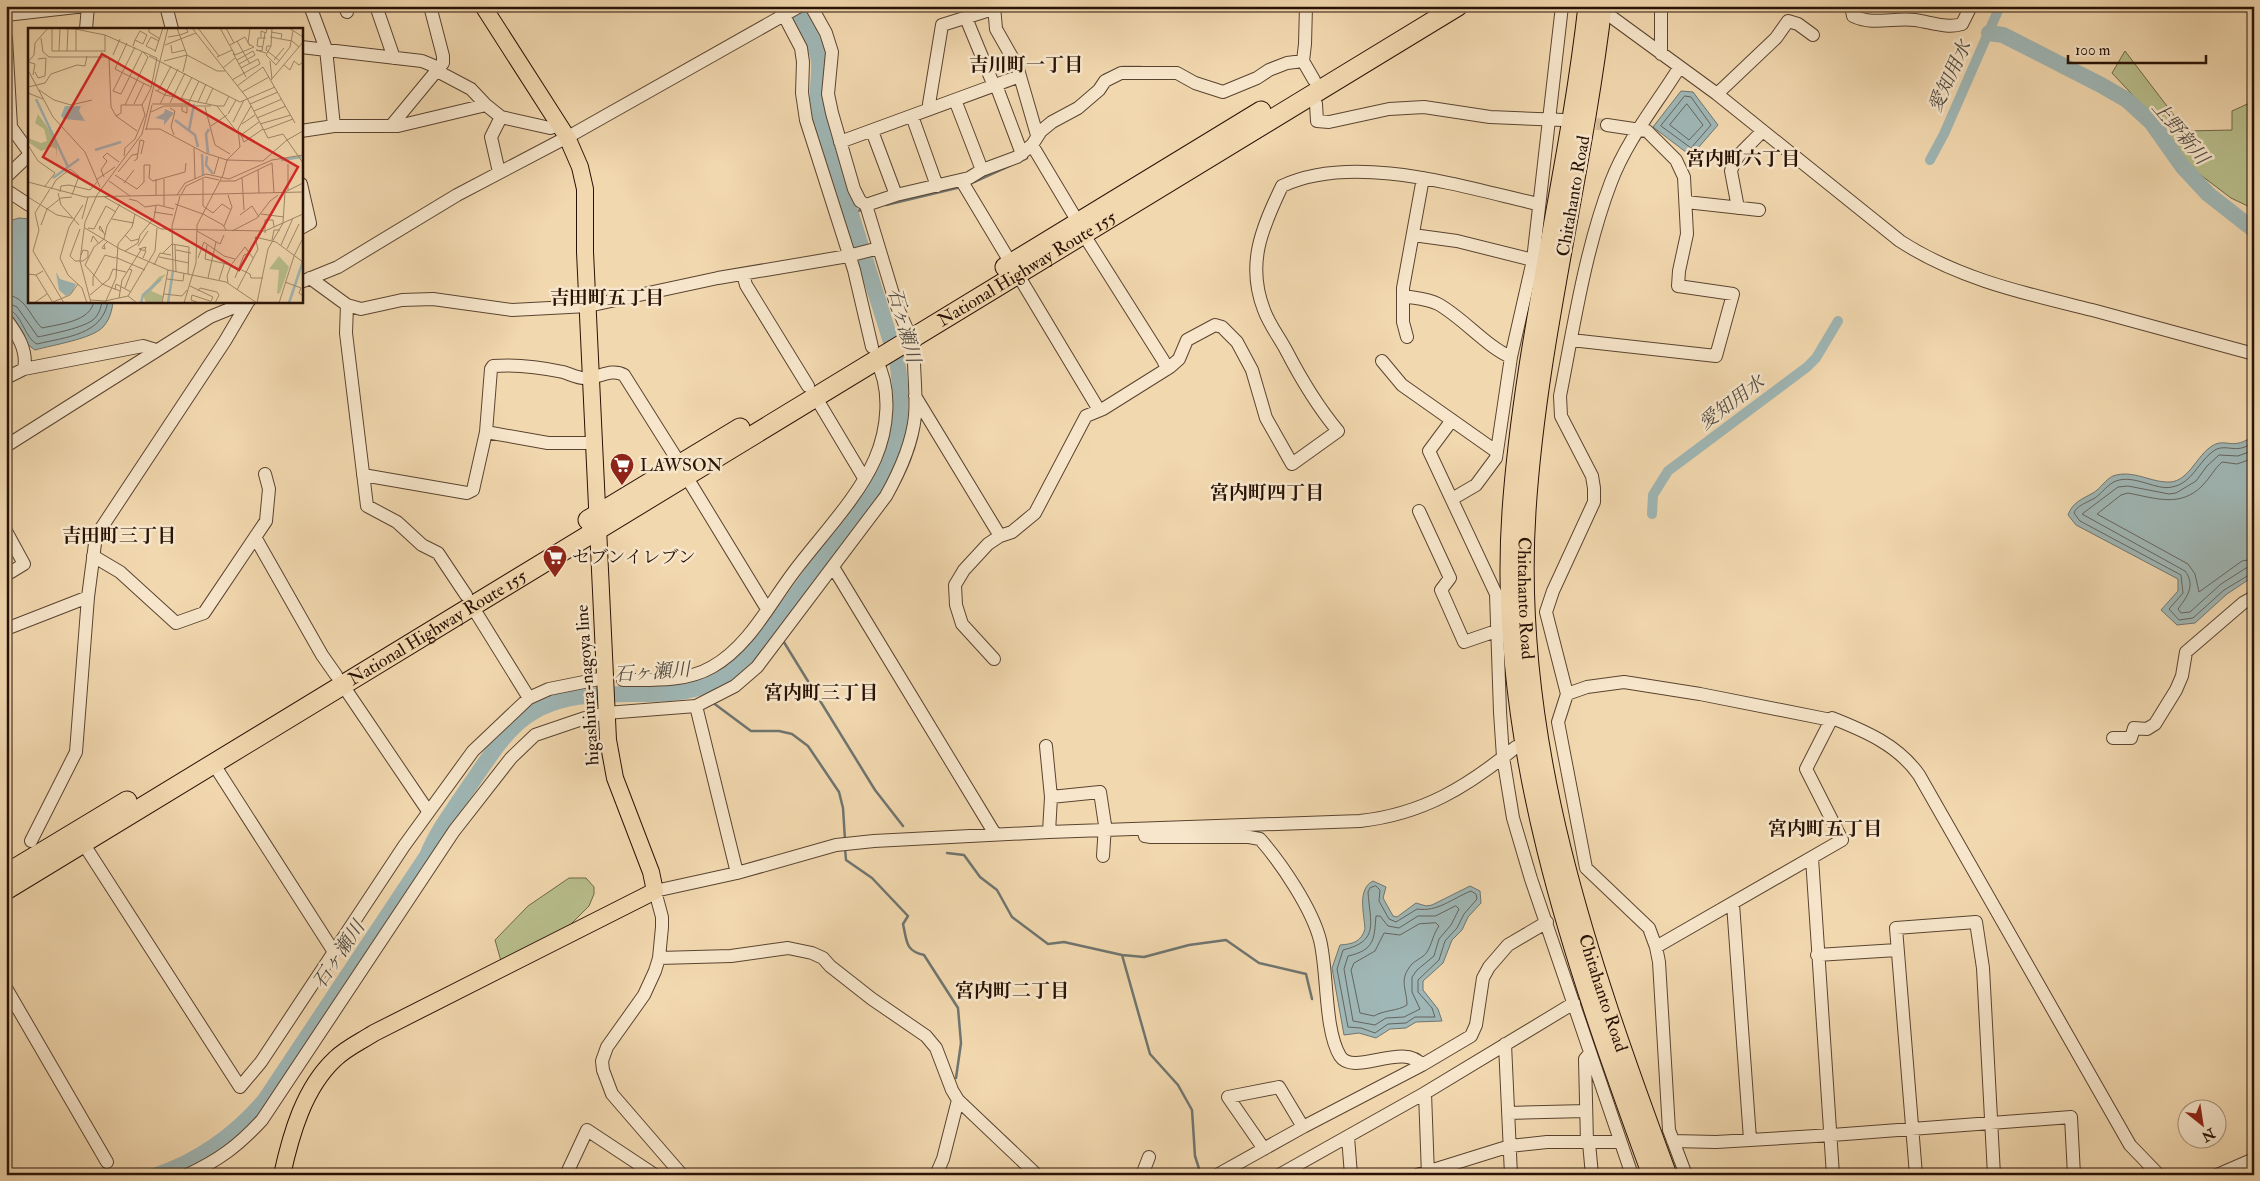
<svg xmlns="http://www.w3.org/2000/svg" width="2260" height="1181" font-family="'IM FELL Double Pica','Noto Serif JP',serif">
<rect width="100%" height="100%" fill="#f2d8af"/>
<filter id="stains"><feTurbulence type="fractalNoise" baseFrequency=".004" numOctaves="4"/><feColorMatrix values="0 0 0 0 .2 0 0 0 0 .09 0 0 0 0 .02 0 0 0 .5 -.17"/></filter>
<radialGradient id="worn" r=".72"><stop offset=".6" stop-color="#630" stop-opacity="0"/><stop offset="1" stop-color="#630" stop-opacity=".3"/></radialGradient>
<path fill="#b8bf8c" stroke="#706849" d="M2125 51 2186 131 2232 130V111L2254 101V209L2231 198 2186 164 2143 106 2112 73Z
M569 878H586L594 887V894L589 906 554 941 501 961 495 940 528 906Z"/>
<path fill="#9fb7b6" stroke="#6f7570" d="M1681 91 1693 92 1718 125 1691 156 1653 127Z
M19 218 29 219V301H113C112 311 110 319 103 327 92 339 52 345 35 350L27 344 6 311V222Z
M2254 435V576L2227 594 2195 623 2177 625 2161 610 2178 591V579L2076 525 2068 515C2072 503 2082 499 2093 493 2100 489 2106 479 2113 476 2133 469 2151 483 2170 482 2189 481 2197 455 2212 446 2226 437 2233 452 2254 435Z
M1373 881 1386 887 1383 898 1393 916 1397 917 1416 903 1426 906 1432 905 1470 886 1480 891 1481 903 1468 917 1462 930 1452 940 1443 963 1423 981V990L1438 1009 1442 1021 1416 1022 1406 1028 1390 1029 1376 1038 1359 1033 1344 1035 1332 968 1340 945C1353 944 1361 942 1365 929 1364 913 1357 889 1373 881Z"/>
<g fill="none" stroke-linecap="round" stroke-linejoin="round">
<path stroke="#64645e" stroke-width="1" d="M1685 96 1691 97 1711 125 1691 148 1661 126Z
M1687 104 1703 125 1689 140 1670 125Z
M6 295C26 296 30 317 42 328 59 324 91 322 94 301
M6 302 17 307 38 337C51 334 84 328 94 319 99 314 101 308 102 301
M6 309C22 311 24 338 37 344 66 337 103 335 108 301
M2254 441C2238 456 2227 443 2215 450 2198 461 2193 483 2172 487 2157 491 2134 474 2116 481 2108 484 2102 493 2095 498 2088 502 2076 506 2074 513L2080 521 2181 575 2183 593 2169 609 2179 620 2193 618 2224 590 2254 572
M2254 450 2238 456 2219 455 2207 466 2196 481 2176 493 2169 494 2128 486 2118 487 2082 514 2185 571C2196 585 2187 597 2178 609L2181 613 2190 612 2221 584 2246 568 2254 566
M2254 458 2237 464 2222 462C2214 469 2210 478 2202 486 2180 508 2155 498 2128 493L2121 495 2097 514 2188 564 2195 574 2199 592 2242 561 2254 559
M1376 886 1380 890 1379 901 1389 919 1396 922 1417 909C1438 912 1451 899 1471 891L1476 894 1477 899 1464 914 1457 928 1445 941 1439 960 1418 980V992L1432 1008 1435 1017H1415L1406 1023 1388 1024 1375 1033 1361 1028 1348 1027 1337 969 1343 950C1380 941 1370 923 1368 892L1370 888Z
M1456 906 1459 909 1451 925 1439 939 1434 956 1417 970 1412 977V992L1420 1009 1404 1017 1386 1018 1375 1025 1353 1021 1344 969 1348 956C1375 950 1374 939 1376 916H1380L1388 926 1399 928 1418 916H1435Z
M1436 923 1439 926C1433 934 1432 944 1427 952 1424 957 1416 960 1412 964 1398 980 1407 989 1407 1005 1398 1011 1384 1010 1374 1016L1360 1013 1351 970 1354 963 1375 951 1384 933 1400 935 1419 924Z"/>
<path stroke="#6f7570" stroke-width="2.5" d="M1104 75 1123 67H1141
M974 182 1027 158
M886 205 961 187
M852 213 864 209
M770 628 776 633
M782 639 875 790 903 826
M697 689 706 697
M712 702 751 731H779L792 734 808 746 839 792 843 808 845 840
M845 848 846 860 872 878 908 916 903 924C907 941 905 951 924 955L958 1008 961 1043 956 1078
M947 853 964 855 980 877 997 890 1012 917 1048 944 1064 942 1122 955 1144 957 1189 945 1226 940 1259 963 1306 974 1312 999
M1122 955 1150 1054 1178 1085 1192 1110 1195 1156 1201 1175"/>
<path stroke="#9fb7b6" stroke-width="10" d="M1930 160 1944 134 2000 6
M1652 514 1653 495 1668 471 1807 367 1816 358 1838 321"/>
<path stroke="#9fb7b6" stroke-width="16" d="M1989 33 2003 35 2101 85 2127 100 2151 122 2182 166 2208 194 2254 230
M157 1175C200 1160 235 1135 265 1100L427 856C438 829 456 806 472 782 488 759 504 732 527 716 548 701 574 696 599 695 637 692 679 699 715 682 754 663 786 607 812 573 840 535 877 496 893 450 903 421 902 391 897 361L818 109C816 93 820 78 819 63 818 44 803 23 794 6"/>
<path stroke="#d4ba96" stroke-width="12" stroke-dasharray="12 6" stroke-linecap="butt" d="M1578 122 1607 125"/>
<defs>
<path id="minor" d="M166 6 172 29
M310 6 326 49 334 126
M345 6 347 12
M376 6 394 58
M779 6 801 48 803 62 802 93 806 120 854 270 872 347
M811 6 826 33 832 52 828 94 832 113 854 189 860 201 866 205 896 304 906 327
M994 6 996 29 1017 66 1037 135
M1306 6 1305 44 1303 61 1314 80
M1851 6 1853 16C1874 26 1894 17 1915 20 1930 22 1948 29 1962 24L1971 6
M6 15 85 6
M966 18 994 86
M1613 18 1717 94 1900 241C1960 280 2028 294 2096 311 2149 325 2201 340 2254 354
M86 29 88 6
M6 38 11 127 29 152
M301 47 422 61 439 68
M1661 54V6
M1679 68C1656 105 1627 140 1611 182 1585 250 1574 325 1560 396L1561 416 1592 476 1594 488V502L1553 591 1546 612 1567 694 1558 722 1586 868 1649 928 1656 947 1659 962 1669 1130 1686 1175
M437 71 471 89 486 105
M996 85 1022 154
M1717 94 1776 38 1788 21 1798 24 1813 35
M1311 96 1316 104 1317 121 1329 122 1389 109 1424 107 1490 117 1563 120
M955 100 982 170
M930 109 929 104 942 25 993 9
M912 116 937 186
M391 126 443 63V56L430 6
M301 131 334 126H398L486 105 501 117 550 128 560 125
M872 131 896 195
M840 142 1020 76
M1032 145 1078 222
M499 172 491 137 501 117
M6 177 29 155
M961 180 1099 410
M301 184 310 223 301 228
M6 190 29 205
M1686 202 1759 210
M866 205 896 195 969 178 982 170 1017 157 1032 145 1041 131 1052 122 1078 108 1099 90 1105 81 1121 73H1177L1195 83 1223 92 1257 78 1269 70 1287 63 1303 61
M1738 208 1731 171C1735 154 1752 144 1762 131
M1084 235 1163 360 1167 369
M1413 235 1457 241 1533 260
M743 274 746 285 808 386
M310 278 347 305 361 309 402 300 433 299 512 310 588 306 718 278 848 256 879 248
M301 282 338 267 457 195 575 133 800 6
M1404 296C1414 298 1429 299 1438 304 1462 317 1488 348 1511 357
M347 305 346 333 367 506 397 522 422 545 438 553 466 595
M6 319C17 334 28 350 24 369L6 378
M1407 337 1403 322V288L1423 178
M1571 340 1716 356 1733 294 1678 286 1679 271 1687 234 1684 177 1676 160 1647 131 1607 125
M1382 361 1402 385 1497 452
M24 369 143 346 156 350
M815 396 864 478
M915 396 1000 536
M1452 420 1429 451 1496 594 1500 712 1503 757 1513 818 1531 879 1632 1175
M486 432 548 443H594
M6 446 210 317 249 301
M363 475 467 493 473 490 486 432 491 369 493 366C517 364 540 367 563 372 570 374 579 379 586 378 599 378 611 368 624 375L680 464
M686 476 767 609
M1452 499 1476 485 1496 458 1511 357 1533 260 1562 6
M1419 511 1450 578 1441 590 1464 642 1499 630
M6 531 24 564 6 575
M255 537 322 655 336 675
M93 556 120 572 176 623 204 613 266 521 269 489 265 474
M833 567 995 834
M472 606 529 698
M6 629 88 597
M994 659 962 624 956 605 955 585 964 570 988 544 1000 536 1012 532 1035 513 1086 416 1103 409 1170 367 1179 359 1187 340 1215 325 1222 327 1237 342 1252 370 1266 418 1292 464 1338 431C1317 406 1301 379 1286 350 1279 337 1269 324 1264 310 1246 264 1262 228 1282 186 1354 152 1463 187 1538 204
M623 680C653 680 686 682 712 667 748 647 769 605 793 573 819 538 858 498 875 459 888 429 892 389 876 360
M342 684 428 811
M1567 694 1587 687 1624 682 1700 694 1831 720
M696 706 737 873
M2113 738H2131L2134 728 2147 729 2155 724 2176 690 2182 676 2186 652 2243 603 2254 597
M1046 746 1051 797 1049 832
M213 763 334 952
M1051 797 1100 792 1105 825 1103 856
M1143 829 1145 836 1151 837H1249L1260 839C1282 864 1312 909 1320 940 1328 972 1324 1029 1340 1056 1353 1077 1404 1041 1422 1065
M31 841 76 752 88 597 96 536 225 341 248 302
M83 843 240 1087 261 1062 404 846 473 751 529 698 549 689 604 678
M1812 858 1833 1175
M1733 904 1750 1139
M1656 947 1842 840 1806 769 1832 718C1865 731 1898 745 1919 775L2130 1145 2159 1175
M1817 955 1897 950
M659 958 731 956 788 948 812 953 823 958 830 966 872 999 926 1036 936 1048 952 1090 958 1100 1037 1175
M6 988 107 1162
M1505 1044 1511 1175
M1425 1093 1428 1175
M1508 1113 1586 1111
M1348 1137 1351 1175
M1673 1141 1716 1142 1832 1135 2071 1117 2074 1175
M1587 1143 1585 1059 1590 1053
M1589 1143 1592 1175
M1264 1149 1228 1097 1279 1087 1303 1127
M187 1175C219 1160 238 1146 262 1120L454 831 511 758 535 735 585 718 606 713 696 706 735 686 757 667 886 496C900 471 912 445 915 416 917 393 913 370 914 347L909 339
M566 1175 587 1130 655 1175
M682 1175 612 1094 603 1070 602 1061 607 1047 644 995 655 971 659 958 662 927V917L655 891 737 873 836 845 874 841 1049 832 1360 821C1423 814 1467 787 1516 747
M936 1175 943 1159 958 1100
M1142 1175 1149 1157
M1217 1175 1303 1127 1422 1065 1471 1036 1476 1025 1483 978 1489 967 1508 945 1547 922
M1279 1175 1425 1093 1574 1003
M1417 1175 1510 1146 1547 1142H1620
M1916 1175 1896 928 1976 922 1983 968 1994 1175
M2217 1175 2254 1159"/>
<path id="major" d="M282 1175C291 1134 304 1088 335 1059 346 1048 362 1041 374 1033L655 891 651 872 615 778 608 740 585 252V189L580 167 567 137 483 6"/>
<g id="highway">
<path d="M1588 6C1569 175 1524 341 1512 511 1496 742 1574 961 1652 1175"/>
<path id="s1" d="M1602 6C1582 175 1537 341 1526 511 1511 742 1588 961 1667 1175"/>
<path d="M1005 267 1261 111"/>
<path d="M588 520 740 428"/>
<path d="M6 874 127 801"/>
<path id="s2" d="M6 890 1458 6"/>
</g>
</defs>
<use href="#minor" stroke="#5a4430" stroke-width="14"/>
<use href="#major" stroke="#281206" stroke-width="18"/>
<use href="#highway" stroke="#281206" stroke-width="21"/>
<use href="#minor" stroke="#f7e6cb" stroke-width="12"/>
<use href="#major" stroke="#f2d8af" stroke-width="16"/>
<use href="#highway" stroke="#f2d8af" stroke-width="19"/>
</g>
<defs>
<symbol id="supermarket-pin" viewBox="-11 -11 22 30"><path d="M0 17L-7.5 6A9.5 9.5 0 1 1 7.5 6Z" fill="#8f2418" stroke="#f7e6cb"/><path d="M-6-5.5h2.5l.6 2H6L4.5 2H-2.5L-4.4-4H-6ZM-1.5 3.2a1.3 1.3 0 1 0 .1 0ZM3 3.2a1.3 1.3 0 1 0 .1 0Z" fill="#fff"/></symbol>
</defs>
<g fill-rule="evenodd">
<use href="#supermarket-pin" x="608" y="451" width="28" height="38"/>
<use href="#supermarket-pin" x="541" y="543" width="28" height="38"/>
</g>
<g text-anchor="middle" stroke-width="5" stroke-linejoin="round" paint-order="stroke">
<g font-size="18" fill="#281206" stroke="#f7e6cb">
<text transform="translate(1573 196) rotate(-80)" y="6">Chitahanto Road</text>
<text dy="6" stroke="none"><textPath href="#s2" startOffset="1195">National Highway Route 155</textPath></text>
<text dy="6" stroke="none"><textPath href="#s1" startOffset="598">Chitahanto Road</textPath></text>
<text dy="6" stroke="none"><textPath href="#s2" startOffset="505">National Highway Route 155</textPath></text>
<text transform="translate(587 685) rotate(-94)" y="6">higashiura-nagoya line</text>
<text dy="6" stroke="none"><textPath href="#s1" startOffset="1002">Chitahanto Road</textPath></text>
</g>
<g font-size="18" fill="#281206" stroke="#f7e6cb" text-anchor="start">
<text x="640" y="471">LAWSON</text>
<text x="572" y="563">セブンイレブン</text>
</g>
<g font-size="19" font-weight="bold" fill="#281206" stroke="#f7e6cb">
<text x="1026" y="71">吉川町一丁目</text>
<text x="1743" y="165">宮内町六丁目</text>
<text x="607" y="304">吉田町五丁目</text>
<text x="1267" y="499">宮内町四丁目</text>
<text x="119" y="542">吉田町三丁目</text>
<text x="821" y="699">宮内町三丁目</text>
<text x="1825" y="835">宮内町五丁目</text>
<text x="1012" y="997">宮内町二丁目</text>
</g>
<g font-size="19" font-style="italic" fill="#524c44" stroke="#f7e6cb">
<text transform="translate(1949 76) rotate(-65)" y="7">愛知用水</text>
<text transform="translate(2181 132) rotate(50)" y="7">上野新川</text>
<text transform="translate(905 325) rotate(75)" y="7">石ヶ瀬川</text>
<text transform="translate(1731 402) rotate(-37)" y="7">愛知用水</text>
<text transform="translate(652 671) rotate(-4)" y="7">石ヶ瀬川</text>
<text transform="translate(338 954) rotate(-56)" y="7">石ヶ瀬川</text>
</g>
</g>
<g transform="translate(28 28)">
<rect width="275" height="275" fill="#f2d8af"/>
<path d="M10 86 25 107 29 118V131L28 121 24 119 13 123 0 114V110L13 115 19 113 16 101 7 95ZM251 228 261 239 252 265 249 266 251 242 241 241ZM138 246 123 263 135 268 133 275H118L115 267 131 249Z" fill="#b8bf8c"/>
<path d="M37 78H53L51 83 57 93 36 91 33 88ZM137 81 146 85 136 97V92L127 90 136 85ZM28 244 32 251 48 256 44 265 38 268 31 262Z" fill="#9fb7b6"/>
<path fill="none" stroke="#9fb7b6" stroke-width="2.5" d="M8 71 40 139M147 92 167 107 170 119M161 102 166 76M67 122 93 114M180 125 178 106 181 101M174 126 175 147M179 128 178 137 185 146M253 132 273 129M25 150 51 131M113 275 115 267 133 251M140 275 145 243M261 275 275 233"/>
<path fill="none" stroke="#a1896b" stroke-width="1" d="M22 0 47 1 77 7 129 30 123 60 114 77 117 87 107 111 97 120 96 128M24 0V23H77M121 0V4L132 11M149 0 159 27 155 44M164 0 219 70 240 110 255 106 275 135M170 0 191 28M192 0 207 27 226 19 221 16M198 0 206 15M244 0 243 18 238 27 248 37 262 19 265 3M261 0 275 9M243 4 254 6 253 11M237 5 234 23 228 22 238 25M140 9 152 7 160 4 158 0M233 9V3L238 5 239 0M242 9 264 13 271 19M13 10 15 24 21 29H81L83 79 88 88 93 85V77H97L120 29 115 24M209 13 222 36M99 15 87 41 123 59M220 15 222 0M137 17 168 5M143 17 144 25 157 22M202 17 217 9 222 18M105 18 107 12 112 3 119 7 115 16 107 12M243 18H239L238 22 252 33M107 19 85 63 93 66 114 24M235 19 229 18 230 10H238M31 23 32 0M39 23 40 0M48 23V0M128 23 118 18 123 9 131 13M77 24V7M127 24 135 0M205 25 218 49M85 27 92 11M121 28 212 74 247 59M189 29 204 22M209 32 225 23 227 27 211 36M246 32 256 20M136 33 159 27 189 43H197M242 33 244 51M0 34 6 27 7 15 20 0M0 34 7 36 5 47M256 37 262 42 266 33 271 37 275 34M195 40 207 30M0 42 25 89 57 124 72 159M7 44 10 50 17 48 18 30 10 31M204 52 232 36 230 31 213 40M243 52 275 14M209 58 235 39 267 95M0 59 17 55 23 46 49 37 57 38 59 28M11 62 26 72 43 77 64 72M127 62 137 67 189 78 209 104M130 63 143 38M214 64 241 49M0 65 15 71M153 71 164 49M170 74 178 56M142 75 157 45M178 75 185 60M106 76 116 55M124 76H160L171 53M132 76 150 41M222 76 250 64M97 77H114M189 78H196L201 68M154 79V83L159 85V79M177 79 187 117 202 126M142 80 147 83 143 99 146 107M226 83 254 71M123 84 136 78H183M200 86 208 72M88 88 109 103M229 90 258 78M205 94 216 72M231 94 213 107 216 114 235 101M214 96 227 87M232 96 263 87M183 98 199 87M117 101H132L177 125 199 132 212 119 210 101 223 78M118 102 124 77M236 102 265 91M112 112 116 113 113 126M0 117 10 133 27 145 17 158M166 120 167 151M106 133 109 131 112 112M260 136V162M230 142 231 165M90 144 104 127 110 126M186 146 191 129M87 147 109 161 116 154V137H122L121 150 125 153 157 144 158 135M76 149 73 142 79 133 75 129 79 125 91 134M214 150 215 165M128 151V167M136 151V178M175 151V166M68 152 87 139M81 153 102 168M192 153H207L244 135 246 165M0 154 57 169 275 164M96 155 106 142M22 161 7 185 11 202 5 223 36 275M23 161 28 152 42 141 51 148 44 167M32 164 33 158 41 157 62 162 69 154M30 165 33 177 51 197M215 166 216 182M149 167 157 155 178 146 201 151 244 132 275 127M153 167 158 158 177 149 191 152M175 167V178L185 185 194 176 203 182M75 168 133 201 237 203 275 186M0 169 29 187 44 190M101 171 109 173 117 179 130 177 146 181M147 176 175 186 195 197 198 202M55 177 41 199 32 230 40 247 54 260 59 275M126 184 145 187M233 186 256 189M212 187 224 178 231 189M54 191 60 169M84 191 106 195M13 197 19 181 33 170 44 169M196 198 204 179 200 167M57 200 92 221 140 242M60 200 66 201 78 178 88 184M52 201 42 228 47 233H55L60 229V223L55 222 53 227M169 203 192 216 196 207M204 203 229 190 242 173 250 167M75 204 71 201 72 198 77 207M237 205V192H245L246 199M97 207 103 213 111 211M76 211 66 219 57 237 74 256 92 263M76 211 79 198 92 176M244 212 246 202H252M63 214 65 208 71 216M176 214 196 228 207 231M76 217 77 221 74 220 76 217 79 214M147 217 148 244M179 217 177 231 203 237 222 246 223 250H235M253 217 265 190M110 218 120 203M259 221 271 196M148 222 163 225M97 223 110 215 112 207 126 190 128 178M135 225 144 216 161 219 160 246M266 228 275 210M87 229 117 242M131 229 161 235M115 230 118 223 111 221 118 219 117 222M170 230 176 214M126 237 132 225 143 227M145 243 144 198 152 168M0 246 8 247 15 243M8 247 25 275M180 250 188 214M207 250 216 227 220 226M139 251 155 253 156 245M191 252 197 233M257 254 273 260 271 265 275 268M200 255 199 248 203 237 217 219 225 230M65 258V249L77 227 87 230M162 258 185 269 182 275M97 260 104 242 101 241M87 262 88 256 103 264M209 262 230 221 227 209 248 214 275 234M170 263 172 260 189 264 191 267 187 275M136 266 154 268 159 262M62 267 81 251 85 241 98 244M100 268 127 223 129 200M91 270 94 252 113 222M62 272 77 273 100 268 109 275M25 274 42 267 50 256M6 275 19 266M63 275 52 233 57 194 69 167 114 106 140 0M77 275 88 250 90 216 104 199 107 186M134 275 140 242 198 254 229 275M156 275 168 235 169 197 195 147 199 132 235 133 259 112 275 103M171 275 163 272 164 267 182 273M229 275 240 221 255 195 257 164 275 155M251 275 266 228"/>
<path fill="#d62828" fill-opacity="0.15" stroke="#d62828" stroke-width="2.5" d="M74 26 270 139 211 242 15 129Z"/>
<rect width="275" height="275" fill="none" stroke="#281206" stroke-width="2.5"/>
</g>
<rect width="2260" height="1181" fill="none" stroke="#f2d8af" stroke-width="25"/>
<rect x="8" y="8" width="2245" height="1166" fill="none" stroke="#281206" stroke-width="2.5"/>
<rect x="12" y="12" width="2235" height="1156" fill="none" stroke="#281206"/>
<g transform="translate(2202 1124) rotate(150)"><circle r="24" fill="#f7e6cb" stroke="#a4917c"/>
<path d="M0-4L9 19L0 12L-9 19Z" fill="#8f2418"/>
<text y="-8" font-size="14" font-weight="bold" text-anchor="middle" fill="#281206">N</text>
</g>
<path d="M2068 55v8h138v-8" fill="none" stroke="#281206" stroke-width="2.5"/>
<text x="2075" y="55" font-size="15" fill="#281206" stroke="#f7e6cb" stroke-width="4" paint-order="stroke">100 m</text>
<rect width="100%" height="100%" filter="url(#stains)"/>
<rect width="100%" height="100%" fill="url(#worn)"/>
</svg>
